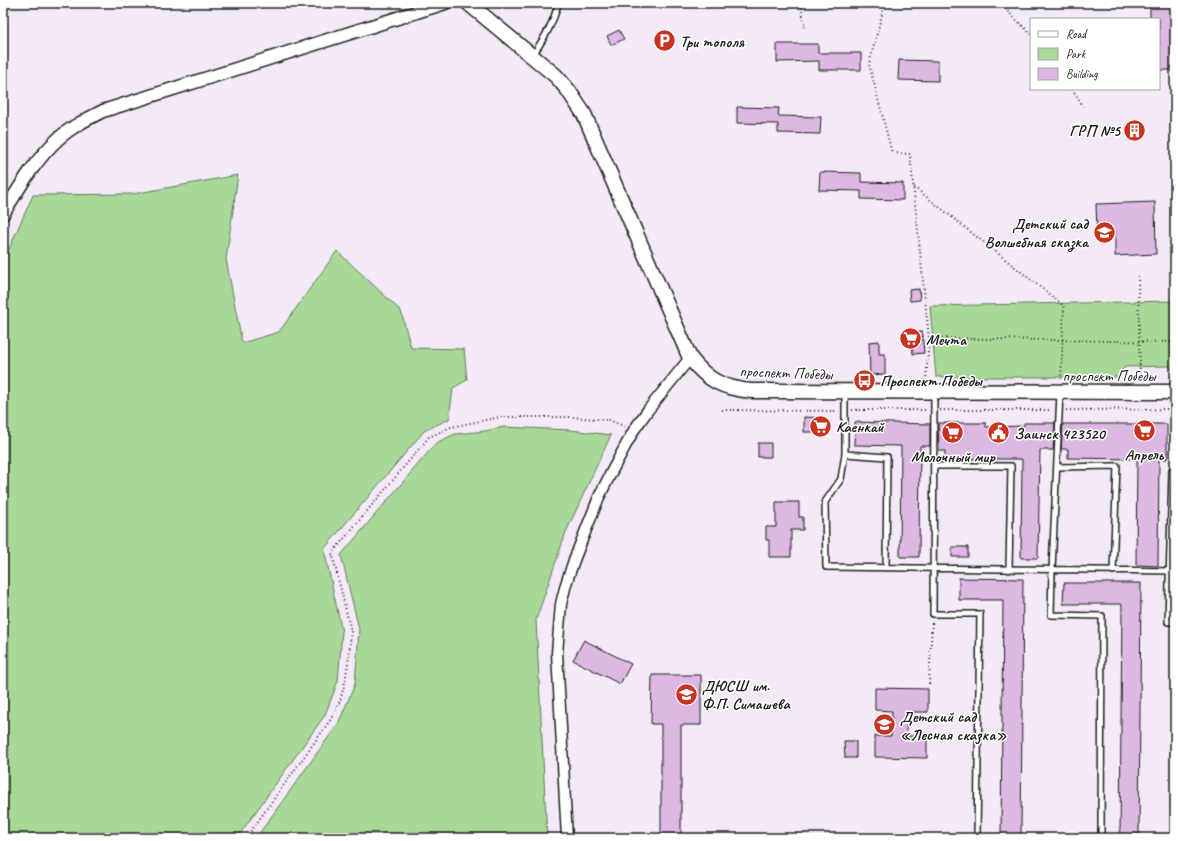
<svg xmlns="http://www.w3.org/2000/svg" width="1178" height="841" font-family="Caveat,sans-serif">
<rect width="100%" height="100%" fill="#f4eaf7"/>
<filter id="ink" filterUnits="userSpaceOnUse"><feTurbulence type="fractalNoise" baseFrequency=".025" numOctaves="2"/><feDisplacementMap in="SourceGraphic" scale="8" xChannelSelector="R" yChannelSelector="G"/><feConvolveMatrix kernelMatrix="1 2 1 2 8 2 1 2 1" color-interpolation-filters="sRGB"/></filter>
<g filter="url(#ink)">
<path fill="#a8d898" stroke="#627a5a" d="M238 175 226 259 242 343 279 332 337 251 401 311 411 348 464 349 467 380 453 388 449 419 424 431 324 549 342 632 338 681 325 715 237 838H3V262L33 195 133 194Z
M1175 301V374L1170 366 1125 367 1118 377H936L930 306Z
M504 427 571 430 611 435 566 532 536 620 547 838H256L338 724 355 684 359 629 341 555 436 443 455 434 485 431Z"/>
<path fill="#dcb8e3" stroke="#1c1c1c" d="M1150 5H1174L1175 70H1159V19H1150Z
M619 30 624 39 611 45 607 36Z
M777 44H818V53H861V70H819V61L777 62Z
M899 60 938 61V81L898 80Z
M737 107 779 108 778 116 821 117 820 134 778 133V124L737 123Z
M1129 123 1142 124V136L1129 135Z
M820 172 861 173V182L903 183V200L861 199V191L819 190Z
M1155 202 1156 254 1115 256V232H1097L1096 204Z
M919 289 920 300 910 301 909 290Z
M922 332 924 353 913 354 911 333Z
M879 341V354H885V374L870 375 869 342Z
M804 417 824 418 823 432H804Z
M855 422 930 424V446H920L919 557H900L901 446 854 445Z
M938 423H986V427L1024 426V423H1055L1053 450H1040L1038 558H1021L1022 459H945V451H939Z
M1063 424H1167V459H1159L1158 566 1136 565 1137 459 1068 458V449H1061Z
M758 443H771V457H758Z
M776 502H799V517H803V530H791V557H769V540H766V527H776Z
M952 547H968V557H952Z
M959 578 1023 579 1021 838H1001L1003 600H959Z
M1064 583H1141L1139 838H1120L1122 604H1063Z
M584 640 631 664 620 684 573 660Z
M652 675H701V725H681V838H661V724H651Z
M875 688 928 689V712H907L906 736H927V758L875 757V736H891L892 711 875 710Z
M844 741H856V758H845Z"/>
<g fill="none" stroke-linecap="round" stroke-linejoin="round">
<defs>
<path id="service" d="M533 55C544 38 554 23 558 3
M845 393V454L841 479 825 502 826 567 1175 571
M934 393 933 614H980L977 838
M1060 393 1052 570 1051 615 1102 616 1101 838
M845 454 887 457 886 568
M934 466H1011L1009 570
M1175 466 1172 470 1168 622H1175
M1057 467 1117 466 1113 571"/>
<path id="minor" d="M567 838 557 653 561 604 566 584 574 560 599 497 613 469 634 430 648 410 690 358"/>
<path id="tertiary" d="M3 214C19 188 35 160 58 139 71 127 87 119 103 111L445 3"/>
<path id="secondary" d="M468 3 556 76 568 90 584 114 690 358C708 381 723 388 751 391L1175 392"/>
</defs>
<use href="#service" stroke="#1c1c1c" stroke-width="8"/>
<use href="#minor" stroke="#1c1c1c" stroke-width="13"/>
<use href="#tertiary" stroke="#1c1c1c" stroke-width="15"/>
<use href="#secondary" stroke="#1c1c1c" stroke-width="17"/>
<path stroke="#1c1c1c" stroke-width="2" stroke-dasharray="1 3" stroke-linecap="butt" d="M801 3 805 29
M885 3 869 64 892 153 910 154 929 338
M999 3 1031 34
M1072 89 1083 106
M914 187 1064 306 1061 379
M1138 276 1140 373
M926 381 929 338 1175 342
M722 410 838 411
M852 410H928
M940 410H1052
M1066 410 1175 409
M929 684 932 621
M246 838 331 719 340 701 345 682 349 657 351 631 332 553 429 437 451 427 500 417H571L609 420 626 427"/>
<use href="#service" stroke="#fff" stroke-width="5"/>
<use href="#minor" stroke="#fff" stroke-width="10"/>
<use href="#tertiary" stroke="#fff" stroke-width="12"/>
<use href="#secondary" stroke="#fff" stroke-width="14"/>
</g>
</g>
<defs>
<symbol id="parking-disc" viewBox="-11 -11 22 22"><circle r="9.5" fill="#c8321e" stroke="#fff"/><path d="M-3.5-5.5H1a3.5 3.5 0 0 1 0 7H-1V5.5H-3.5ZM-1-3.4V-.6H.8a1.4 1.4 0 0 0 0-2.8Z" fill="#fff"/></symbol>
<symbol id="building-disc" viewBox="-11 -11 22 22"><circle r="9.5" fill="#c8321e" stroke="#fff"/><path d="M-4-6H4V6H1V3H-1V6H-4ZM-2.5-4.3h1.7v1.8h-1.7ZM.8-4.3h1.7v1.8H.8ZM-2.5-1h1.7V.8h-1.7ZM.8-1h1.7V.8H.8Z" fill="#fff"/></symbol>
<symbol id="school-disc" viewBox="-11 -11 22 22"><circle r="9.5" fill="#c8321e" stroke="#fff"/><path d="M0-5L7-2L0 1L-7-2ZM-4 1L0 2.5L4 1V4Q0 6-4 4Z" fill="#fff"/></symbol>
<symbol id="supermarket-disc" viewBox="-11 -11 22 22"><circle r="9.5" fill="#c8321e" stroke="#fff"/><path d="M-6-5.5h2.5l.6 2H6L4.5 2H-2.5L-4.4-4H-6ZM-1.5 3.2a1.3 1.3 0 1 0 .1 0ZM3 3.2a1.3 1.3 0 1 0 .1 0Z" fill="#fff"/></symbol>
<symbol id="bus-disc" viewBox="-11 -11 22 22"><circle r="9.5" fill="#c8321e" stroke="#fff"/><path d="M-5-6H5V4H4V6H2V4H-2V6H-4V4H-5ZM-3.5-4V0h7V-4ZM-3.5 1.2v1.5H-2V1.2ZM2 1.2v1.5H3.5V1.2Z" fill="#fff"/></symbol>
<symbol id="civic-disc" viewBox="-11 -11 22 22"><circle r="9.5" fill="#c8321e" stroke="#fff"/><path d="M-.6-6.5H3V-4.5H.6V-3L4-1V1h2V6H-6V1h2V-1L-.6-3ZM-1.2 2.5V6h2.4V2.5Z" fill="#fff"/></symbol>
</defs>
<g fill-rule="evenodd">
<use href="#parking-disc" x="652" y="28" width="25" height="25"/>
<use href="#building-disc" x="1122" y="118" width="25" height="25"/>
<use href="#school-disc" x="1092" y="220" width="25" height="25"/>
<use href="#supermarket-disc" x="898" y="326" width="25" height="25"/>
<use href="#bus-disc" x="852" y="368" width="25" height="25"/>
<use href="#supermarket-disc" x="808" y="414" width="25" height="25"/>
<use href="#supermarket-disc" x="1132" y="418" width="25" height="25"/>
<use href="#supermarket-disc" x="940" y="420" width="25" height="25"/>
<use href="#civic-disc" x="986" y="420" width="25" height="25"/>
<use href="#school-disc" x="674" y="682" width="25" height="25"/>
<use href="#school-disc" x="872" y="712" width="25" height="25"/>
</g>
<g text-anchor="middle" stroke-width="3" stroke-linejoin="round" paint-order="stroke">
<g font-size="16" font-weight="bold" fill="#1c1c1c" stroke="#fff" text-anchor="start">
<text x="680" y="47">Три тополя</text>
<text x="1120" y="136" text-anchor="end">ГРП №5</text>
<text x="1088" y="229" text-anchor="end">Детский сад<tspan x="1088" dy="18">Волшебная сказка</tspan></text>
<text x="926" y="345">Мечта</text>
<text x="880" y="386">Проспект Победы</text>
<text x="836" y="432">Каенкай</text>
<text x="1014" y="439">Заинск 423520</text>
<text x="1144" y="460" text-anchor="middle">Апрель</text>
<text x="953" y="462" text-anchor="middle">Молочный мир</text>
<text x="702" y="691">ДЮСШ им.<tspan x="702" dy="18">Ф.П. Симашева</tspan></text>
<text x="900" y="722">Детский сад<tspan x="900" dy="18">«Лесная сказка»</tspan></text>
</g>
<g font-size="16" fill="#1c1c1c" stroke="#fff">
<text transform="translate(786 372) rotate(2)" y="6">проспект Победы</text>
<text x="1109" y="381">проспект Победы</text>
</g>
</g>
<rect width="1178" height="841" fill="none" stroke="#fff" stroke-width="16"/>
<rect x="8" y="8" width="1162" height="825" fill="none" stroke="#1c1c1c" stroke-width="1.5" filter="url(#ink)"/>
<rect x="1030" y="18" width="130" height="72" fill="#ffffff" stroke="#a4a4a4"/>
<rect x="1038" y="31" width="20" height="6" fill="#ffffff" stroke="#a4a4a4"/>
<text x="1066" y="38" font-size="12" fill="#1c1c1c">Road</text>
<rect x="1038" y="48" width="20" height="12" fill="#a8d898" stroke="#a4a4a4"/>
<text x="1066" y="58" font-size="12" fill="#1c1c1c">Park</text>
<rect x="1038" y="68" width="20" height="12" fill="#dcb8e3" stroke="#a4a4a4"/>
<text x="1066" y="78" font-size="12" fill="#1c1c1c">Building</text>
</svg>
